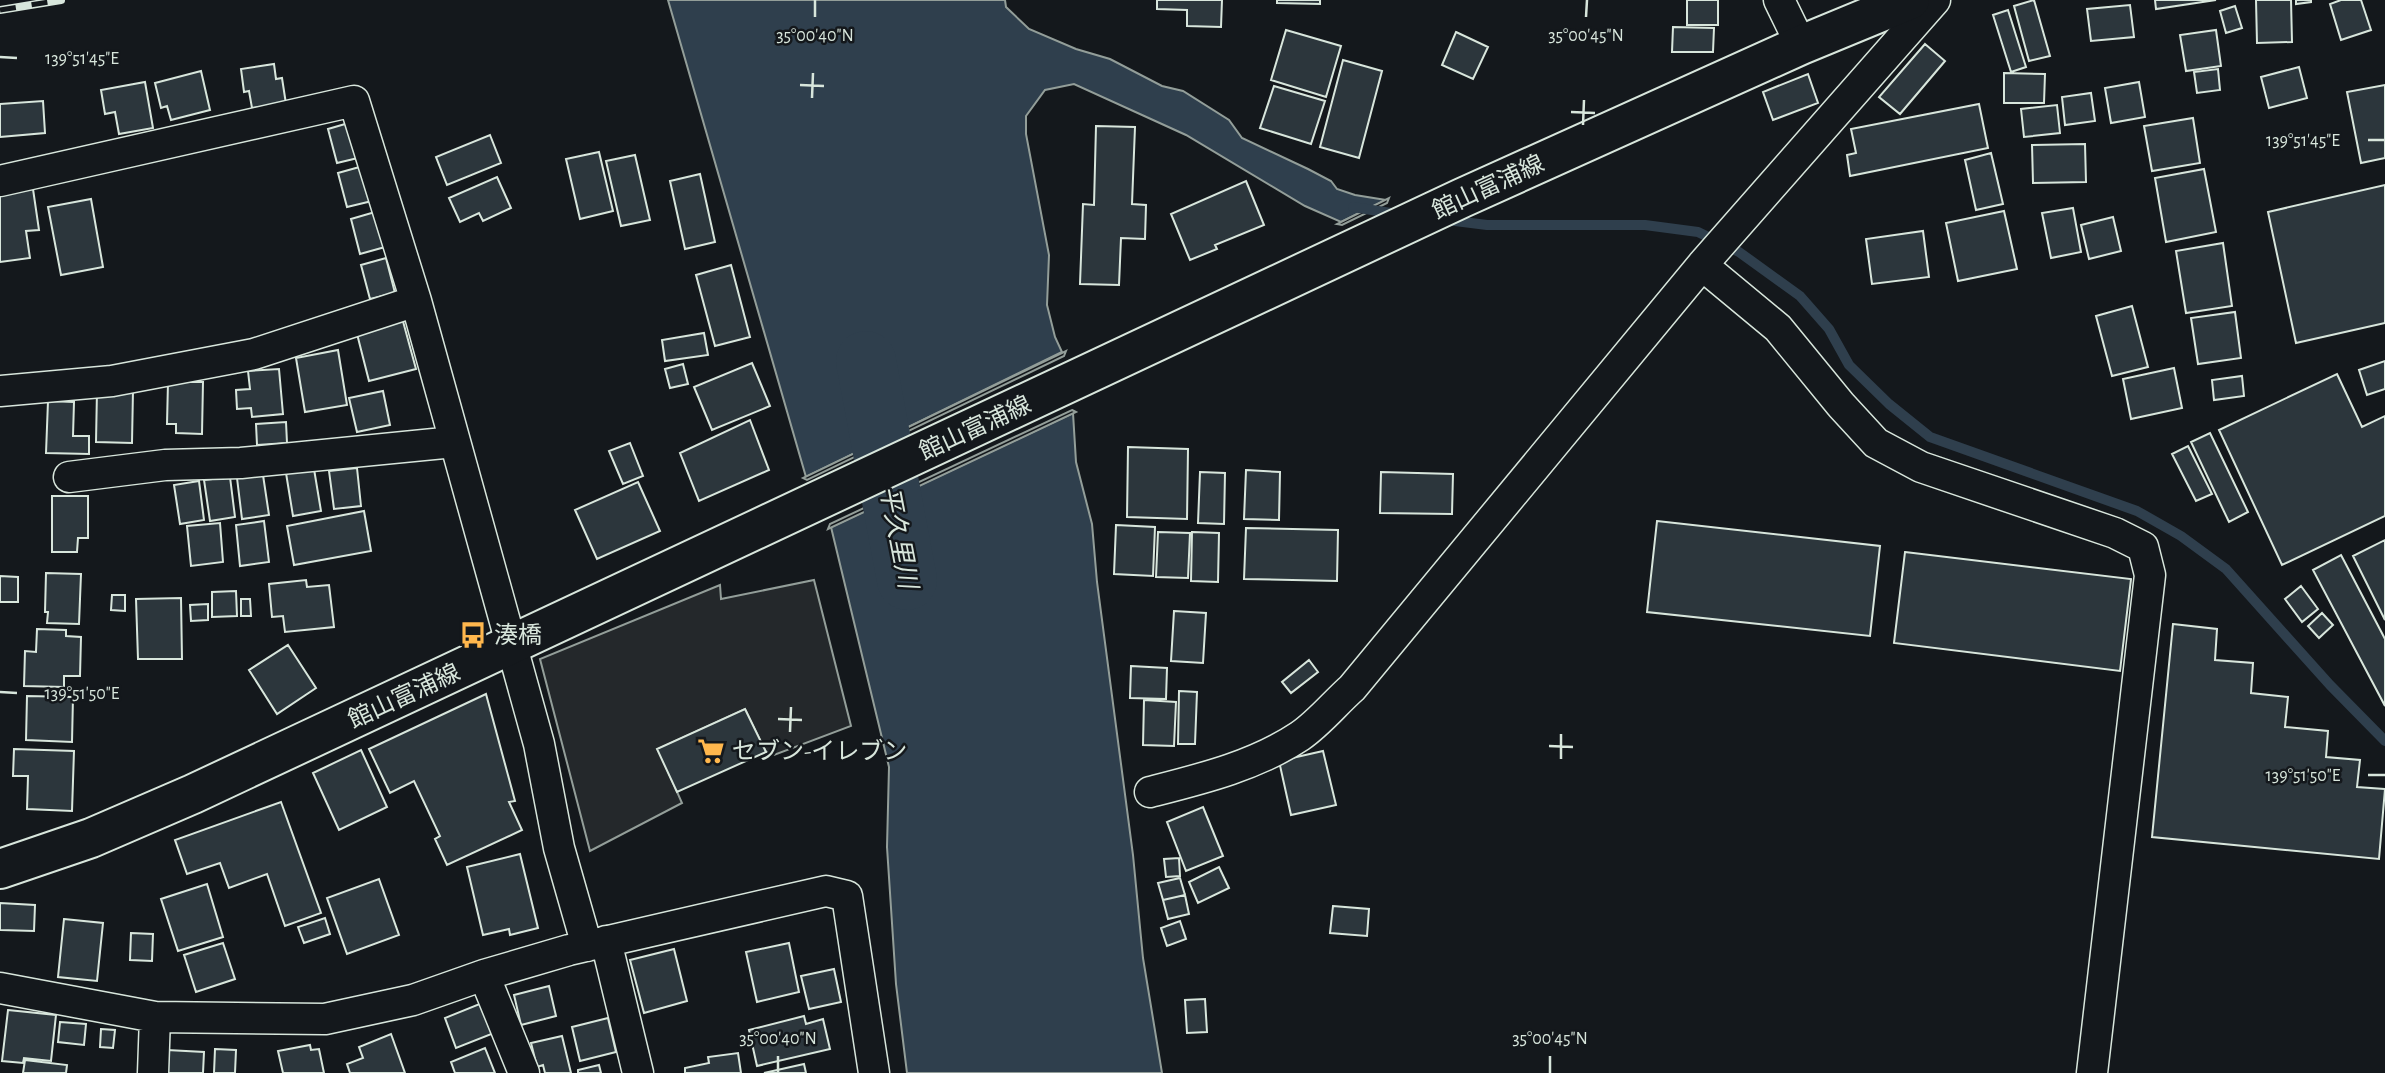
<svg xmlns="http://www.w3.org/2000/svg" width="2385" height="1073" font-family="'Alegreya Sans','Noto Sans JP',sans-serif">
<rect width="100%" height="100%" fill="#14181c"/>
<path fill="#24282b" stroke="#939e99" stroke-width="2" d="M814 580 851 726 774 755 766 752 745 709 658 749 682 803 590 851 540 659 720 585 721 599Z"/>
<path fill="#2f3f4d" stroke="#939e99" stroke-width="2" d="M668 0H1005L1006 7 1029 29 1076 49 1110 59 1162 86 1183 91 1229 120 1242 138 1308 169 1331 181 1337 189 1355 195 1386 200 1341 222 1305 206 1186 135 1074 84 1045 90 1026 116V134L1049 255 1047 305 1055 337 1062 352 806 477Z
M1073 413 1076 462 1092 524 1097 582 1133 855 1143 958 1162 1073H907L896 984 887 847 889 767 831 527Z"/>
<path fill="#14181c" stroke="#939e99" stroke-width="2" d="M1389 198 1387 203 1342 225 1337 224Z
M1066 351 1064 356 807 480 803 478Z
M1072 410 1076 412 828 529 830 524Z"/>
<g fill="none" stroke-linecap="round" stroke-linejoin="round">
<path stroke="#2f3f4d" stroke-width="10" d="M1353 207 1397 214
M1447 220 1487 225H1645L1698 232 1739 252 1800 296 1829 329 1849 365 1889 404 1930 437 2137 511 2181 536 2226 569 2330 685 2385 741"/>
<path stroke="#2f3f4d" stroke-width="60" d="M866 361 907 580"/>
</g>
<path fill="#2c363c" stroke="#d8e6dc" stroke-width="2" d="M1157 0H1222L1221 27 1187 26V10L1157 9Z
M1277 0H1320V4L1277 3Z
M1687 0H1718V25H1687Z
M2034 0 2050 56 2029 61 2014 6Z
M2155 0H2216L2156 9Z
M2256 0H2291L2292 42 2257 43Z
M2296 0H2311V2L2296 4Z
M2341 0H2361L2371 30 2341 40 2330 4Z
M2130 5 2134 37 2091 41 2087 9Z
M2235 6 2242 28 2226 33 2220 11Z
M2008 10 2026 67 2011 72 1993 15Z
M1673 27 1714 28 1713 52H1672Z
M1286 30 1341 46 1326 97 1271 80Z
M2216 30 2221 66 2186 71 2180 35Z
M1456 32 1488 47 1473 79 1442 65Z
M1925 44 1945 61 1900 114 1879 97Z
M1343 60 1382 71 1359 158 1320 147Z
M274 64 276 79 282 78 286 104 252 108 249 91 244 92 241 69Z
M2299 67 2307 98 2269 108 2261 77Z
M2218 69 2220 90 2197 93 2194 72Z
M201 71 210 110 171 120 167 106 161 108 155 83Z
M2004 73 2045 74 2044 103H2004Z
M1808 74 1818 103 1773 120 1763 92Z
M145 82 153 128 119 134 115 112 105 114 101 90Z
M2139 82 2145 117 2111 123 2105 88Z
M2385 85V158L2361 163 2347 92Z
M1274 86 1325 101 1311 144 1260 128Z
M2091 93 2095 121 2065 125 2062 97Z
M43 101 45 133 0 137V104Z
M1979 104 1988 148 1850 176 1847 155 1856 153 1851 129Z
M2057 105 2060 133 2024 137 2021 109Z
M2193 118 2200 163 2152 171 2144 126Z
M352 122 362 157 337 163 328 129Z
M1096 126 1135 127 1132 204 1146 205 1145 239 1121 238 1119 285 1080 284 1083 204 1094 205Z
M490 135 501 163 447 185 436 157Z
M2085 144 2086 182 2033 183 2032 145Z
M599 152 613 211 580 219 566 159Z
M1991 153 2003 204 1976 210 1965 160Z
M635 155 650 220 621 226 606 161Z
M363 166 372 201 347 207 338 173Z
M2204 169 2216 232 2166 242 2155 178Z
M700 174 715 242 685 249 670 181Z
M497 177 511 208 483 221 479 213 460 222 449 198Z
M1246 181 1264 225 1215 245 1217 249 1190 260 1171 214Z
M2385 185V323L2296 343 2268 212Z
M33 189 39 230 26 231 30 258 0 262V193Z
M91 199 103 267 61 275 48 207Z
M2073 208 2081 252 2051 258 2042 213Z
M2004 211 2017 269 1958 281 1946 223Z
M375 212 385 247 360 254 351 219Z
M2113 217 2121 251 2089 259 2081 225Z
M1923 231 1929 277 1872 284 1866 239Z
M2223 243 2232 306 2186 313 2176 251Z
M386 258 395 293 370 299 361 265Z
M731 265 750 337 715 346 696 275Z
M2132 306 2148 367 2112 376 2096 316Z
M2235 312 2241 358 2198 364 2191 318Z
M401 314 416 369 369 381 355 326Z
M704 333 708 355 665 361 662 340Z
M338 350 347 405 305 412 296 358Z
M2385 361V389L2367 395 2359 370Z
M752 363 770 406 712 430 694 387Z
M683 364 688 384 670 388 665 369Z
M2174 368 2182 408 2131 419 2123 379Z
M279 369 283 414 252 417 251 408 237 409 236 390 250 389 248 371Z
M2337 374 2362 427 2385 416V516L2282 565 2219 430Z
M2242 376 2244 396 2214 400 2212 380Z
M168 382H203L202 434 176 433V424H167Z
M97 390H133L132 443 96 442Z
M383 391 390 425 357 432 349 398Z
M48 401 74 402 73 436H89V454L46 453Z
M750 420 769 470 699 501 680 453Z
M286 422 287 443 257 445 256 424Z
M2210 433 2248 512 2229 522 2191 442Z
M630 443 643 476 623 484 609 451Z
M2188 446 2212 494 2196 501 2172 454Z
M1128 447 1188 449 1187 519 1127 517Z
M357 468 361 506 334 509 329 471Z
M314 469 321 511 293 516 286 473Z
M1246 470 1280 472 1279 520 1244 519Z
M1200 472 1225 473 1224 524 1198 523Z
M1381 472 1453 474 1452 514 1380 513Z
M263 475 269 515 242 519 237 478Z
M230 477 235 517 210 521 204 480Z
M199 481 204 520 180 524 174 485Z
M638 482 660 531 597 559 575 510Z
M52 496H88V538H78L77 552H52Z
M364 511 371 551 294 565 287 526Z
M264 521 269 562 240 566 236 525Z
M1657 521 1880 546 1870 636 1647 612Z
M220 523 223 562 191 566 187 526Z
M1116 525 1155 527 1153 576 1114 574Z
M1246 528 1338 530 1337 581 1244 579Z
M1158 532 1190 533 1188 578 1156 577Z
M1192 532 1219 533 1218 582 1191 581Z
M2385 540V620L2353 556Z
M1905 552 2131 579 2120 671 1894 643Z
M2341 555 2385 639V706L2313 570Z
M46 573 81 574 79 624 47 623 48 612H45Z
M0 576 18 577V602H0Z
M306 580 307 587 329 585 334 627 285 632 283 616 272 617 269 584Z
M2301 586 2318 609 2302 622 2285 599Z
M236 591 237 616 212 617V592Z
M112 595H125V611L111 610Z
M181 598 182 659H138L136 599Z
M241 599H250L251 616H241Z
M208 604V620L191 621 190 605Z
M1174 611 1206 613 1203 663 1171 661Z
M2322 613 2333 625 2319 638 2308 626Z
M2173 624 2217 629 2215 660 2253 663 2251 693 2288 697 2285 727 2328 731 2326 757 2360 760 2357 787 2385 789 2379 859 2152 837Z
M37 629 66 630V636L81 637 80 676H64V687L24 686 25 651 36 652Z
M288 645 316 688 277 714 249 670Z
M1309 660 1318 672 1291 693 1282 682Z
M1131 666 1167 668 1166 699 1130 698Z
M1179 691 1197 692 1195 744H1178Z
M486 694 515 801 509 802 522 830 447 865 435 839 440 836 414 781 390 793 369 749Z
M27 696 73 697 72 742 26 740Z
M1144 700 1176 702 1174 746 1143 745Z
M745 709 766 752 677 792 657 749Z
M14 749 74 751 72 811 27 809 28 776H13Z
M361 750 387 807 339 830 313 773Z
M1323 751 1336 805 1291 815 1279 761Z
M281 802 321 913 285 926 267 874 229 888 220 863 187 874 175 840Z
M1203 807 1223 856 1186 871 1167 822Z
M520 854 538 928 510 935 509 929 483 935 467 867Z
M1179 858 1180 876 1166 877 1164 859Z
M1219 867 1229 888 1198 903 1189 882Z
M1180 878 1185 895 1163 900 1158 883Z
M379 879 399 935 347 954 327 898Z
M207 884 223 937 178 951 161 899Z
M1185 895 1189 914 1168 919 1163 900Z
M0 903 35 905 34 931 0 930Z
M1333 906 1369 909 1367 936 1330 933Z
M325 918 330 934 304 943 298 927Z
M64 919 103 923 97 981 58 977Z
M1180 921 1186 939 1167 946 1161 928Z
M131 933 153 934 152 961 130 960Z
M223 943 235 979 196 992 184 955Z
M789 943 799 992 757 1002 746 952Z
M674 949 687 1001 644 1013 630 960Z
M834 969 841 1002 809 1009 801 976Z
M549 986 556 1016 521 1025 514 995Z
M1205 999 1207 1032 1187 1033 1185 1000Z
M482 1003 494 1033 456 1048 445 1018Z
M8 1010 56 1015 51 1061 24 1058 23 1063 2 1061Z
M804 1016 806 1024 823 1019 830 1049 757 1066 749 1030Z
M608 1018 616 1052 580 1061 572 1027Z
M60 1022 86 1024 84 1045 58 1042Z
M101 1029 115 1030 113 1048 100 1047Z
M391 1034 405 1073H350L347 1064 363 1058 359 1047Z
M562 1036 571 1073H545L543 1065 537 1067 531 1043Z
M310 1045 311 1050 319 1049 324 1073H283L278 1051Z
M485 1048 495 1073H455L451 1062Z
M215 1049 236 1050 235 1073H214Z
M167 1050 204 1052 203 1073H166Z
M738 1053 741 1073H685V1068L709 1063 708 1057Z
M25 1060 67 1065 66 1073H23Z
M804 1064 806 1073H764Z
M599 1065 601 1073H578V1070Z"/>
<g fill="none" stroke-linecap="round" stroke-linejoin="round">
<defs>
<path id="minor" d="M1779 0 1801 45
M0 181 354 101 416 301 539 744 559 848 587 946
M1702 265 1778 328 1841 405 1876 443 1921 467 2115 533 2143 547 2150 575 2092 1073
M0 391 112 381 254 354 416 301
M69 477 165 465 241 463 454 442
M1150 792C1201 779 1255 766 1300 736 1319 723 1335 703 1352 688L1702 265 1935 0
M606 941 638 1073
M484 975 524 1073
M0 988 155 1017 325 1019 413 1000 484 975 569 950 826 891 847 896 874 1073
M153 1073 155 1017"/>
<path id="secondary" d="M0 869 91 838 193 794 1462 198 1801 45 1910 0"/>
</defs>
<use href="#minor" stroke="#d8e6dc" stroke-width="33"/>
<use href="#secondary" stroke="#d8e6dc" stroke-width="42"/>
<use href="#minor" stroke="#14181c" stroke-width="30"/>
<use href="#secondary" stroke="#14181c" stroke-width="38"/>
<defs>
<path id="rail" d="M0 10 61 0"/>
</defs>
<use href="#rail" stroke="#d8e6dc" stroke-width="8"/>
<use href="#rail" stroke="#14181c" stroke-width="5" stroke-dasharray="16" stroke-linecap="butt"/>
</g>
<path fill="none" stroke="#d8e6dc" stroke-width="2.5" d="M815 17V0M1586 17 1587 0M0 57 17 58M800 85 824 86M812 98 813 73M1571 112 1595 113M1583 125 1584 100M2368 140H2385M0 692 17 693M778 719 802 720M790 732 791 707M1549 746 1573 747M1561 759V734M2368 775H2385M778 1073V1056M1550 1073V1056"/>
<defs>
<symbol id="bus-bare" viewBox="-9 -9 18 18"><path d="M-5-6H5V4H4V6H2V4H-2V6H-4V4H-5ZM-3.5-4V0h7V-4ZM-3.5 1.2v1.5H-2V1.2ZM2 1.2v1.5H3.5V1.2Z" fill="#ffb74d" stroke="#14181c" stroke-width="2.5" paint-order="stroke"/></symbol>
<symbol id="supermarket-bare" viewBox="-9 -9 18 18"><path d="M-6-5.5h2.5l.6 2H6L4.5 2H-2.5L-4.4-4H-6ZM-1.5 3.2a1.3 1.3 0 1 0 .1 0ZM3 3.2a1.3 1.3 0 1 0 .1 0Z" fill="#ffb74d" stroke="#14181c" stroke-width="2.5" paint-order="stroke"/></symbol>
</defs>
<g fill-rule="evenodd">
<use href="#bus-bare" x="454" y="616" width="38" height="38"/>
<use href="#supermarket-bare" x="692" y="732" width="38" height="38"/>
</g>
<g text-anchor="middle" stroke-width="5" stroke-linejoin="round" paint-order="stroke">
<g font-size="24" fill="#d8e6dc" stroke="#14181c">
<text transform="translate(1488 187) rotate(-25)" y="8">館山富浦線</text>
<text transform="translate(975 428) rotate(-25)" y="8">館山富浦線</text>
<text transform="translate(404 696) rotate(-25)" y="8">館山富浦線</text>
</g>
<g font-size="24" fill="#d8e6dc" stroke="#14181c" text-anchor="start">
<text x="494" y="643">湊橋</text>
<text x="732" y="759">セブン-イレブン</text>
</g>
<g font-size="26" font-style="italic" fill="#d8e6dc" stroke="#14181c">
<text transform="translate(899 537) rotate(79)" y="9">平久里川</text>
</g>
</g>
<g font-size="18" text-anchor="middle" fill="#d8e6dc" stroke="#14181c" stroke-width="5" stroke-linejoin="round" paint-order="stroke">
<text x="815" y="41">35°00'40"N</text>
<text x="1586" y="41">35°00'45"N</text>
<text x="82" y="64">139°51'45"E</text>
<text x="2303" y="146">139°51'45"E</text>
<text x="82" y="699">139°51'50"E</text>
<text x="2303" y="781">139°51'50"E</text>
<text x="778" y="1044">35°00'40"N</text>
<text x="1550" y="1044">35°00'45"N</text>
</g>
</svg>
